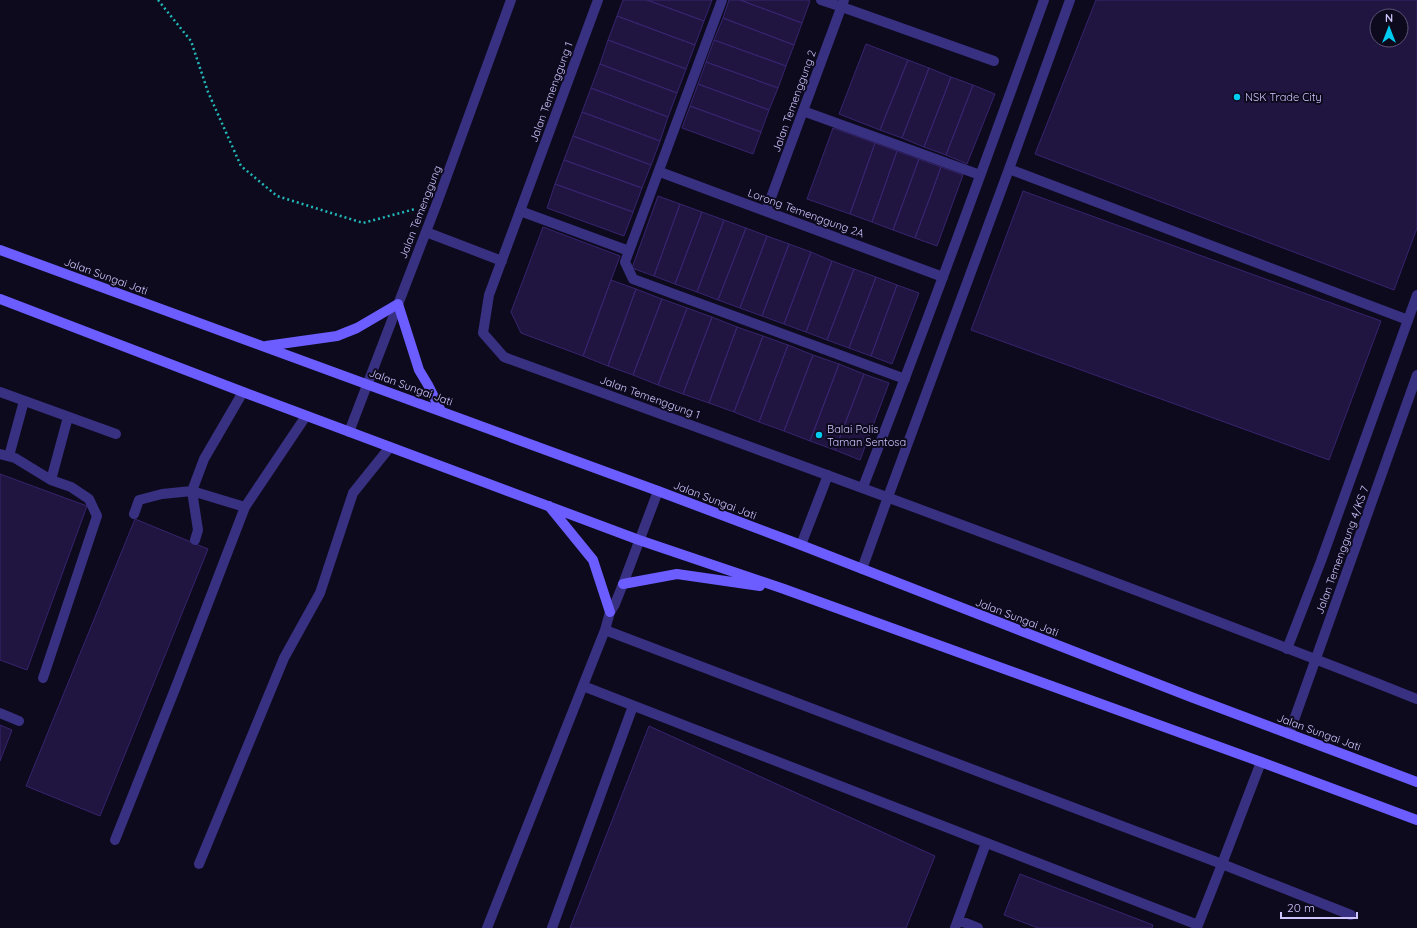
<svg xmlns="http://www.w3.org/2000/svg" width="1417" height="928" font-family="Quicksand,sans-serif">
<rect width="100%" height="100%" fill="#0e0a1e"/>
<path fill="#201440" stroke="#37246e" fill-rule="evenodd" d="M623 0H647L704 21 695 45 617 16Z
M647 0H712L704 21Z
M729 0H740L802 23 794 45 723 18Z
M740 0H808L810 1 802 23Z
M1096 0H1417V228L1394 290 1035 154ZM1377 16H1401V40H1377Z
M617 16 695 45 686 69 608 40Z
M723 18 794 45 786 66 714 40Z
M608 40 686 69 677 93 600 64Z
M714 40 786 66 778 88 706 62Z
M866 44 908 60 880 130 839 114Z
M908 60 929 68 902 138 880 130Z
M706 62 778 88 769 110 698 84Z
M600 64 677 93 668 117 591 88Z
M929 68 951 77 924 147 902 138Z
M951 77 973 85 946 155 924 147Z
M698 84 769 110 761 132 690 106Z
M973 85 995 94 967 164 946 155Z
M591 88 668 117 660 141 582 112Z
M690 106 761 132 753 154 682 128Z
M582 112 660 141 651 165 573 136Z
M833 128 875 143 850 214 807 199Z
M573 136 651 165 642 188 564 160Z
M875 143 897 151 872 222 850 214Z
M897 151 919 159 893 230 872 222Z
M919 159 941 167 915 238 893 230Z
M564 160 642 188 633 212 555 184Z
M941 167 963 175 937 246 915 238Z
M555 184 633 212 624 236 547 208Z
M1023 191 1381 321 1329 460 971 330Z
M658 196 680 204 654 276 632 268Z
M680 204 702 212 675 284 654 276Z
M702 212 724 220 697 292 675 284Z
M724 220 746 228 718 300 697 292Z
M543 227 620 256 583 356 521 333 511 312Z
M746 228 767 236 740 308 718 300Z
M767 236 789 244 762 316 740 308Z
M789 244 811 252 784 324 762 316Z
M811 252 832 261 806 332 784 324Z
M832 261 854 269 827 340 806 332Z
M854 269 876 277 849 348 827 340Z
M876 277 897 285 871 356 849 348Z
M611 280 636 289 608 366 583 356Z
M897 285 919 293 892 364 871 356Z
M636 289 662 299 633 375 608 366Z
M662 299 687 308 658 385 633 375Z
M687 308 712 317 683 394 658 385Z
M712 317 737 327 709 403 683 394Z
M737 327 763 336 734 412 709 403Z
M763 336 788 345 759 422 734 412Z
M788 345 813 355 784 431 759 422Z
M813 355 839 364 810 441 784 431Z
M839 364 864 374 835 450 810 441Z
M864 374 889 383 860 460 835 450Z
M0 474 87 506 27 670 0 660Z
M135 519 208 549 100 816 26 786Z
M0 725 12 730 0 761Z
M649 726 935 856 906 928H570Z
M1020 874 1153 925 1152 928H1038L1004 915Z"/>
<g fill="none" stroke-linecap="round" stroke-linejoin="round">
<path stroke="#21b8b7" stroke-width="2.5" stroke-dasharray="2 3" stroke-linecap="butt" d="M158 0 191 41 208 92 241 166 277 196 363 223 415 209"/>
<path stroke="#383081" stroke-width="10" d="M722 0 625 262 633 279 905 379
M821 0 842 7
M803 111 980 175
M1009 169 1070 0
M520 211 629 251
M0 392 116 434
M0 454 15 458 51 480 71 487 89 499 97 516 43 678
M9 456 24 401
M51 480 68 417
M863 487C926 326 985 163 1044 0
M888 497 1009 169 1408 320
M134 514 139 500 162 494 192 491 245 507
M195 540 198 530 192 491 204 459 243 392
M1287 649 1321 561 1417 295
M583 686 1198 925 1222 864
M0 713 19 721
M115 840 177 684 245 507 306 416
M199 864 284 658 320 593 353 493 390 447
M958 920 978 928
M552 928 633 706
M955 928 986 843"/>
<path stroke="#383081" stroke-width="10" d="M598 0 489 295 483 333 504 357C810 468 1115 580 1417 699
M842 7 994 61
M660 172 943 277
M766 211 844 0
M426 232 502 261
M349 432 437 203 511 0
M801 545 828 475
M862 569 888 497
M605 630 1222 864 1351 915
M1289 734 1417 375
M1222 864 1261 762
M487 928 605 630 610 612 615 604 623 584 658 491"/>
<path stroke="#6b5dff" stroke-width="10" d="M0 250 658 491 801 545 1191 697 1417 782
M0 299 243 392 639 540 784 589 1261 762 1417 820
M266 346 337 336 357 328 398 304 419 370 428 385 441 411
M549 506 593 560 610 612
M623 584 677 574 760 586"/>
</g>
<g fill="#00cbf1" stroke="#0e0a1e" stroke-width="1.5">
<circle cx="1237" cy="97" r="4"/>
<circle cx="819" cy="435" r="4"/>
</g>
<g text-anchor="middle" stroke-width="4" stroke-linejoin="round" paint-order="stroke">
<g font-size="11" fill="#d0c6ff" stroke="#0e0a1e">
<text transform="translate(551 92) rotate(-70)" y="4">Jalan Temenggung 1</text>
<text transform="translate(794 101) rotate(-70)" y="4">Jalan Temenggung 2</text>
<text transform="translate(420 212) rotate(-69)" y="4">Jalan Temenggung</text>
<text transform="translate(806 213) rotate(20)" y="4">Lorong Temenggung 2A</text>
<text transform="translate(106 276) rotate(20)" y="4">Jalan Sungai Jati</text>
<text transform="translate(411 387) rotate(20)" y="4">Jalan Sungai Jati</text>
<text transform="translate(650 397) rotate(20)" y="4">Jalan Temenggung 1</text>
<text transform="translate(715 500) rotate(21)" y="4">Jalan Sungai Jati</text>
<text transform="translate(1342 550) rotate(-70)" y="4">Jalan Temenggung 4/KS 7</text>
<text transform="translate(1017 617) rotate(21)" y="4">Jalan Sungai Jati</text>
<text transform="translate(1319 732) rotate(20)" y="4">Jalan Sungai Jati</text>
</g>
<g font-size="11" fill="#d0c6ff" stroke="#0e0a1e" text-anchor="start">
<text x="1245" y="101">NSK Trade City</text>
<text x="827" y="433">Balai Polis<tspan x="827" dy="13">Taman Sentosa</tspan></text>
</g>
</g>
<g transform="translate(1389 28)"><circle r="19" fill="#0e0a1e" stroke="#5c5578"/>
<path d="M0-3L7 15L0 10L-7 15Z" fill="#00cbf1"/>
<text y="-6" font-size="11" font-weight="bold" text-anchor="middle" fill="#d0c6ff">N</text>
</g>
<path d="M1281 912v6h76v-6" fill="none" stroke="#d0c6ff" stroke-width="2"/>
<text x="1287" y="912" font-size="12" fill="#d0c6ff" stroke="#0e0a1e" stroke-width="3" paint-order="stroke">20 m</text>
</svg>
